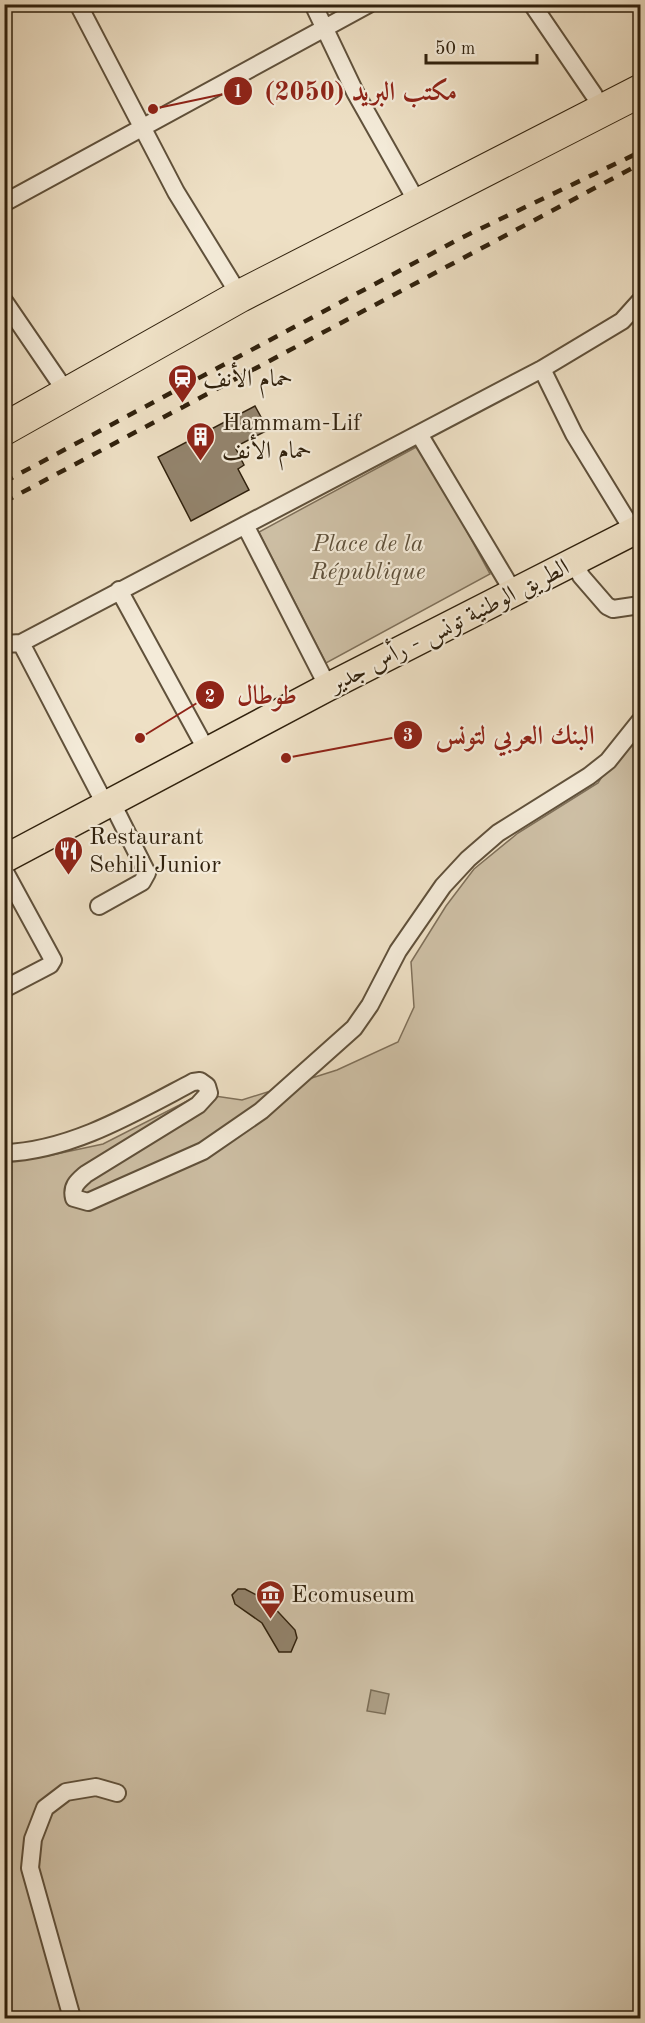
<svg xmlns="http://www.w3.org/2000/svg" width="645" height="2023" font-family="'Old Standard TT',Amiri,serif">
<rect width="100%" height="100%" fill="#eee0c5"/>
<filter id="stains"><feTurbulence type="fractalNoise" baseFrequency=".00333" numOctaves="4"/><feColorMatrix values="0 0 0 0 .2 0 0 0 0 .09 0 0 0 0 .02 0 0 0 .5 -.17"/></filter>
<radialGradient id="worn" r=".72"><stop offset=".6" stop-color="#630" stop-opacity="0"/><stop offset="1" stop-color="#630" stop-opacity=".3"/></radialGradient>
<path fill="#cec0a6" stroke="#7f705a" stroke-width="1.5" d="M420 445 490 574 326 663 259 532Z
M640 719V2018H5L4 1161 47 1156 103 1144 201 1094 242 1100 337 1070 398 1042 414 1007 411 962 446 906 474 869 518 833 598 783Z"/>
<path fill="#ad9f86" stroke="#7b6d56" stroke-width="1.5" d="M371 1690 389 1694 385 1714 367 1711Z"/>
<path fill="#93846d" stroke="#30210d" stroke-width="1.5" d="M255 406 268 430 235 447 244 465 238 469 249 490 191 521 158 457Z
M238 1589H245L268 1601 295 1630 297 1638 291 1652H279L262 1623 235 1604 232 1595Z"/>
<g fill="none" stroke-linecap="round" stroke-linejoin="round">
<defs>
<path id="street" d="M78 4 176 192 240 296
M313 4 355 92 412 193
M532 4 594 95
M4 203 369 4
M4 301 58 380
M542 369 574 434 634 532
M419 434 514 593
M245 525 328 687
M575 562 581 576 607 606 613 609 640 605
M119 590 207 751
M21 643 106 806
M4 644 21 643 542 369 622 321 640 301
M4 870 53 960 50 965 4 989
M99 906 142 882 147 873 112 803
M4 1153C71 1151 136 1112 193 1082L200 1081 207 1086 209 1093 198 1105 86 1174C78 1181 71 1186 74 1198L88 1202 203 1151 261 1111 354 1028 370 1005 398 951 443 886 468 859 498 833 589 776 608 761 640 721
M72 2018 30 1868 33 1839 45 1808 66 1792 96 1787 117 1793"/>
<path id="primary" d="M4 859 328 687 640 528"/>
<path id="highway" d="M4 429 240 296 640 91"/>
</defs>
<use href="#street" stroke="#60513b" stroke-width="20"/>
<use href="#primary" stroke="#30210d" stroke-width="30"/>
<use href="#highway" stroke="#30210d" stroke-width="34"/>
<use href="#street" stroke="#f4ebd9" stroke-width="16"/>
<use href="#primary" stroke="#eee0c5" stroke-width="27"/>
<use href="#highway" stroke="#eee0c5" stroke-width="32"/>
<path stroke="#30210d" stroke-width="4.5" stroke-dasharray="10 10" stroke-linecap="butt" d="M4 482 461 238 640 152
M4 502 640 164"/>
</g>
<defs>
<symbol id="station-pin" viewBox="-11 -11 22 30"><path d="M0 17L-7.5 6A9.5 9.5 0 1 1 7.5 6Z" fill="#8f2418" stroke="#f4ebd9"/><path d="M-3-6H3Q5-6 5-4V2Q5 4 3 4L4.5 6H3L1.5 4h-3L-3 6H-4.5L-3 4Q-5 4-5 2V-4Q-5-6-3-6ZM-3.5-4v3h7v-3ZM-3.5 1v1.5H-2V1ZM2 1v1.5H3.5V1Z" fill="#fff"/></symbol>
<symbol id="building-pin" viewBox="-11 -11 22 30"><path d="M0 17L-7.5 6A9.5 9.5 0 1 1 7.5 6Z" fill="#8f2418" stroke="#f4ebd9"/><path d="M-4-6H4V6H1V3H-1V6H-4ZM-2.5-4.3h1.7v1.8h-1.7ZM.8-4.3h1.7v1.8H.8ZM-2.5-1h1.7V.8h-1.7ZM.8-1h1.7V.8H.8Z" fill="#fff"/></symbol>
<symbol id="restaurant-pin" viewBox="-11 -11 22 30"><path d="M0 17L-7.5 6A9.5 9.5 0 1 1 7.5 6Z" fill="#8f2418" stroke="#f4ebd9"/><path d="M-5-6h1v4h1v-4h1v4h1v-4h1v5L-1.5 .5V6h-2V.5L-5-1ZM5-6V6H3V1.5H1.5Q1.5-4 5-6Z" fill="#fff"/></symbol>
<symbol id="museum-pin" viewBox="-11 -11 22 30"><path d="M0 17L-7.5 6A9.5 9.5 0 1 1 7.5 6Z" fill="#8f2418" stroke="#f4ebd9"/><path d="M0-6L6-3V-2H-6V-3ZM-5-1h2V3h-2ZM-1-1h2V3h-2ZM3-1h2V3H3ZM-6 4H6V6H-6Z" fill="#fff"/></symbol>
</defs>
<g fill-rule="evenodd">
<use href="#station-pin" x="166" y="362" width="33" height="45"/>
<use href="#building-pin" x="184" y="420" width="33" height="45"/>
<use href="#restaurant-pin" x="52" y="834" width="33" height="45"/>
<use href="#museum-pin" x="254" y="1578" width="33" height="45"/>
</g>
<g text-anchor="middle" stroke-width="4.5" stroke-linejoin="round" paint-order="stroke">
<g font-size="24" fill="#30210d" stroke="#f4ebd9" text-anchor="start">
<text x="203" y="386">حمام الأنف</text>
<text x="222" y="430">Hammam-Lif<tspan x="222" dy="28">حمام الأنف</tspan></text>
<text x="89" y="844">Restaurant<tspan x="89" dy="28">Sehili Junior</tspan></text>
<text x="291" y="1602">Ecomuseum</text>
</g>
<g font-size="24" font-style="italic" fill="#5f513b" stroke="#f4ebd9">
<text x="368" y="551">Place de la<tspan x="368" dy="28">République</tspan></text>
</g>
<g font-size="24" fill="#30210d" stroke="#f4ebd9">
<text transform="translate(449 625) rotate(-27)" y="8">الطريق الوطنية تونس - رأس جدير</text>
</g>
</g>
<path fill="none" stroke="#8f2418" stroke-width="2" d="M153 109L238 91M140 738L210 695M286 758L408 735"/>
<g fill="#8f2418" stroke="#f4ebd9" stroke-width="2">
<circle cx="153" cy="109" r="6"/>
<circle cx="140" cy="738" r="6"/>
<circle cx="286" cy="758" r="6"/>
<circle cx="238" cy="91" r="15"/>
<circle cx="210" cy="695" r="15"/>
<circle cx="408" cy="735" r="15"/>
</g>
<g font-size="18" text-anchor="middle" font-weight="bold" fill="#fff">
<text x="238" y="97">1</text>
<text x="210" y="702">2</text>
<text x="408" y="741">3</text>
</g>
<g font-size="26" text-anchor="middle" font-weight="bold" fill="#8f2418" stroke="#f4ebd9" stroke-width="4.5" stroke-linejoin="round" paint-order="stroke">
<text x="361" y="100">مكتب البريد (2050)</text>
<text x="267" y="704">طوطال</text>
<text x="515" y="744">البنك العربي لتونس</text>
</g>
<rect width="645" height="2023" fill="none" stroke="#eee0c5" stroke-width="24"/>
<rect x="6" y="6" width="633" height="2011" fill="none" stroke="#30210d" stroke-width="3"/>
<rect x="12" y="12" width="621" height="1999" fill="none" stroke="#30210d" stroke-width="1.5"/>
<path d="M426 54v9h111v-9" fill="none" stroke="#30210d" stroke-width="3"/>
<text x="435" y="54" font-size="18" fill="#30210d" stroke="#f4ebd9" stroke-width="4.5" paint-order="stroke">50 m</text>
<rect width="100%" height="100%" filter="url(#stains)"/>
<rect width="100%" height="100%" fill="url(#worn)"/>
</svg>
